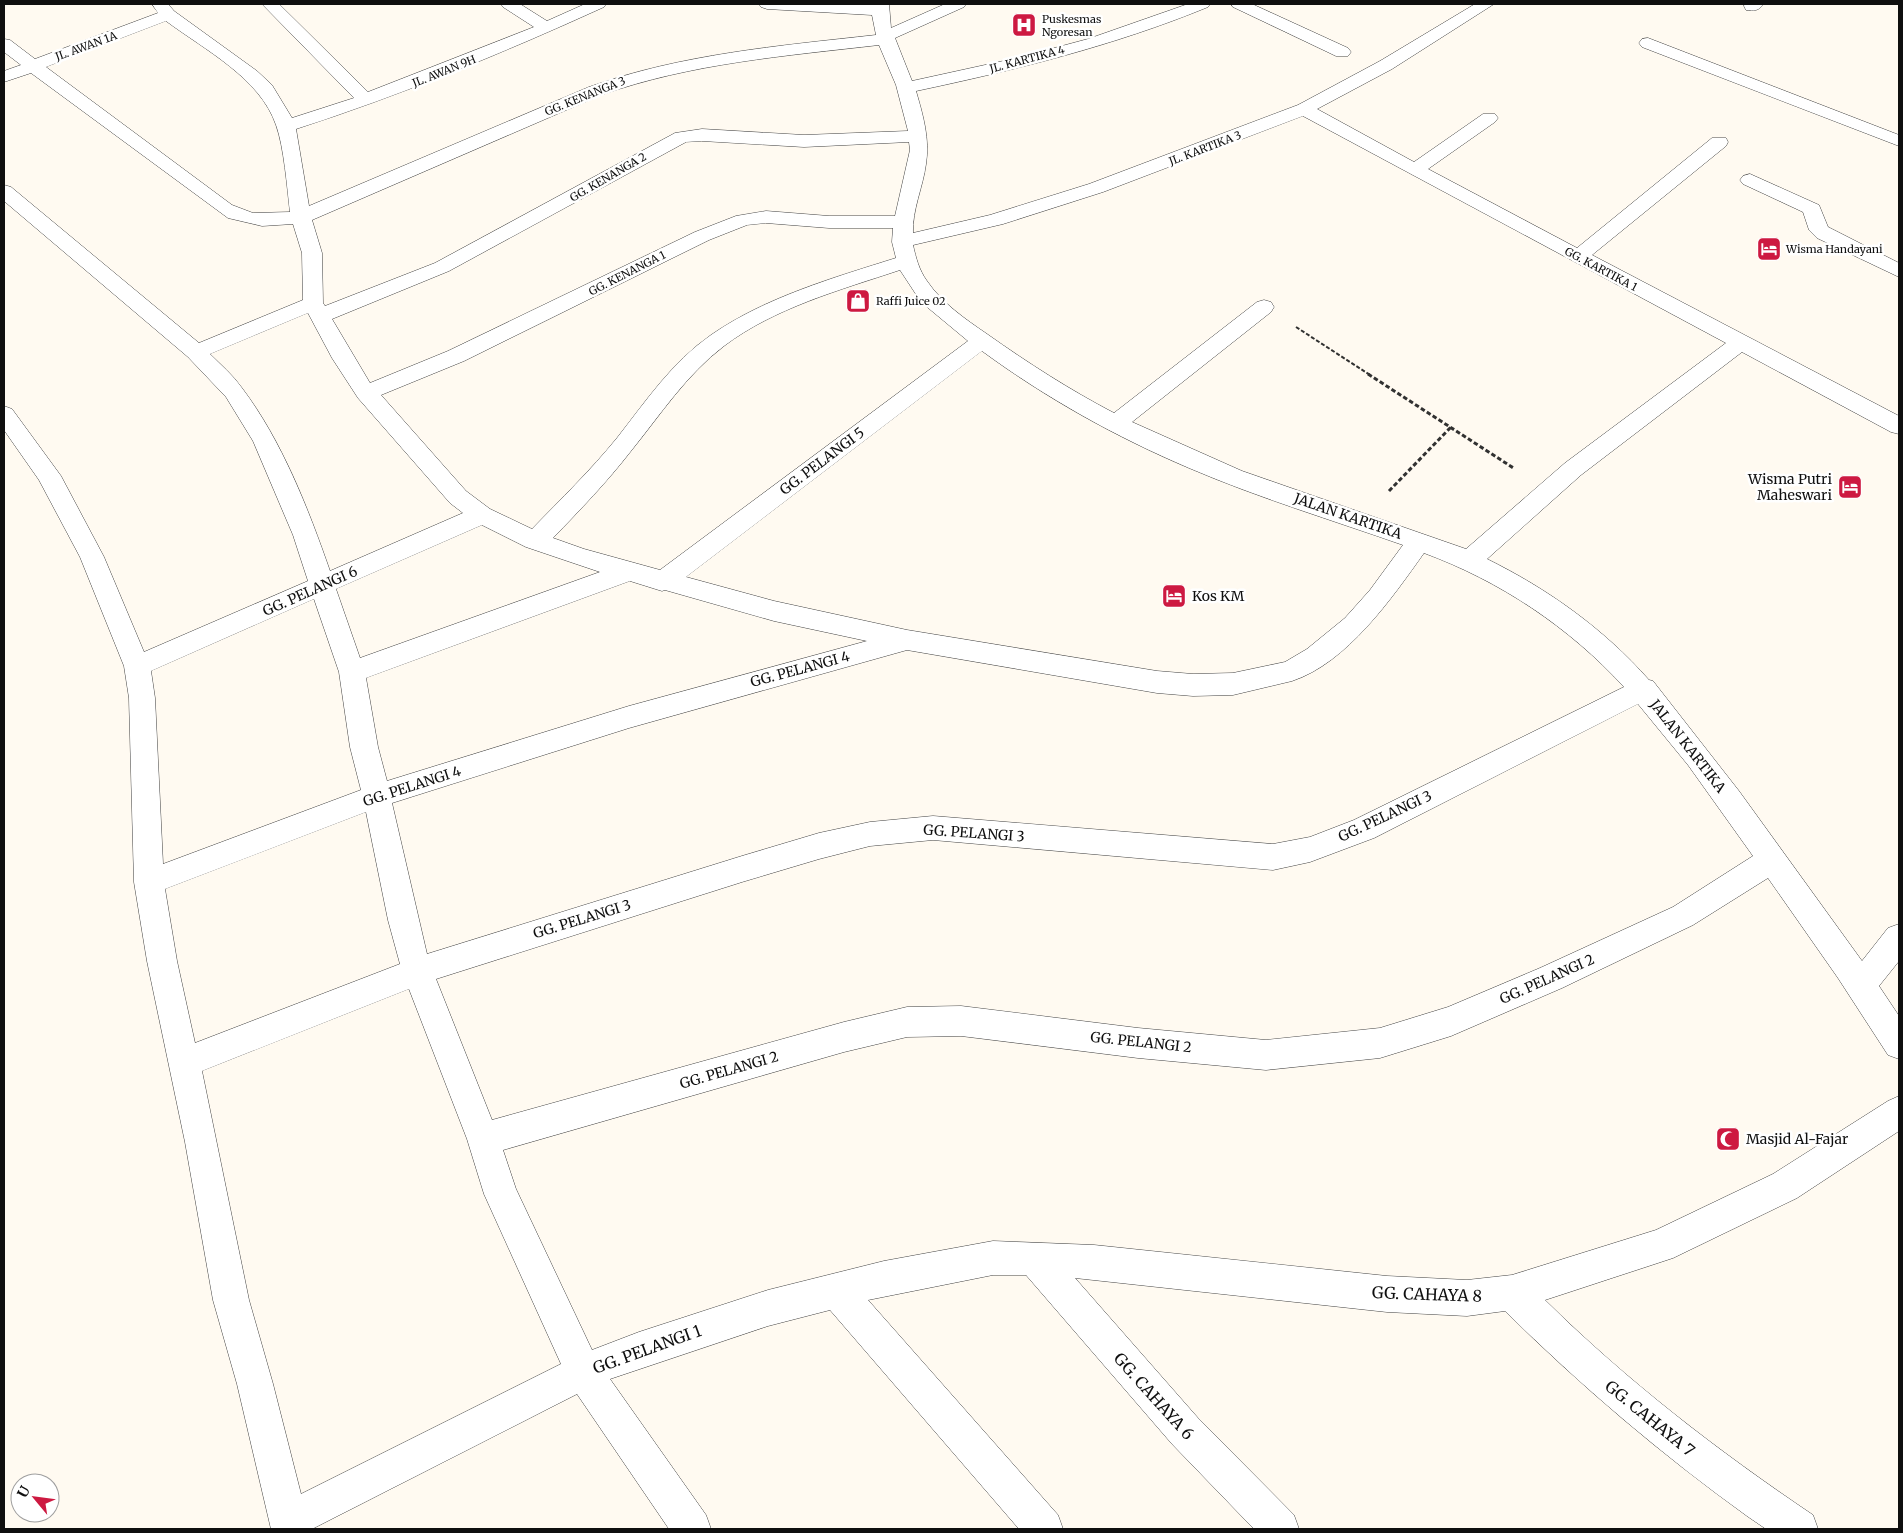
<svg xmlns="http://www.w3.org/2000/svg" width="1903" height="1533" font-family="Merriweather,serif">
<rect width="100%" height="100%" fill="#fffaf1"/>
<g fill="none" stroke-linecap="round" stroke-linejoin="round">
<defs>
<path id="minor" d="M152 4H168L174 11 257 71 272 85 292 118 354 98 262 4H279L368 92 534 27 503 7 501 4H520L547 21 585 4H606L604 7C503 53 401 95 296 129L309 206 589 87C682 54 778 46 876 35L872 15 767 9 761 7 759 4H889L891 28 945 4H966L964 7 895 38 912 81 1017 58 1088 39 1188 4H1210L1208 7C1113 46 1015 70 916 91 923 115 930 139 926 164 923 187 912 210 913 233L990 215 1089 184 1298 105 1380 61 1475 4H1494L1392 69 1317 109 1414 162 1483 114H1495L1498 118 1495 122 1428 169 1577 248 1712 138H1726L1728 142 1726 146 1592 255 1899 416V434L1891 432 1742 352 1581 475 1487 559C1548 589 1604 629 1649 680L1653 681 1739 791 1862 961 1888 928 1899 924V961L1879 986 1899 1016V1059L1888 1055 1838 978 1768 878 1693 925 1562 988 1451 1036 1380 1058 1266 1070 1138 1058 961 1036 907 1037 844 1052 503 1150 516 1189 592 1350 639 1332 768 1290 884 1261 993 1241 1094 1245 1387 1276 1467 1280 1512 1275 1656 1230 1773 1174 1888 1101 1899 1096V1131L1797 1198 1673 1258 1545 1300C1627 1381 1718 1451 1813 1515L1818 1529H1766L1747 1516C1661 1454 1581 1386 1505 1311L1467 1316 1387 1312 1075 1278 1198 1418 1294 1515 1299 1529H1254L1172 1444 1026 1275H993L868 1300 1058 1515 1063 1529H1019L830 1310 768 1326 610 1379 706 1515 711 1529H669L577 1394 312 1529H271L237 1384 213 1300 185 1142 147 961 134 882 129 698 124 666 80 557 39 480 4 430V406L12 409 61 476 104 557 144 652 308 581 293 535 253 441 226 397 188 357 4 201V185L11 187 199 343 303 300 302 253 293 224 262 226 228 218 31 73 4 82V71L21 65 4 52V39L10 40 35 59 158 13ZM166 21C205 50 260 78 276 125 284 147 287 187 290 212L253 213 232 205 46 67ZM879 45 896 85 908 131 804 135 702 129 675 133 435 263 325 306 323 303 322 253 312 220 601 95C692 63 785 56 879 45ZM1303 116 1726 343 1565 463 1466 549 1242 471 1132 422 1271 312 1274 307 1271 302 1264 300 1257 302 1114 413C1070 390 1028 363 987 334 965 319 942 303 927 281 919 270 916 258 913 245L1003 224 1103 192ZM702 141 804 147 909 142 910 150 895 216H829L766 211 736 216 695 232 448 351 370 383 332 319 449 271 686 142ZM766 223 829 228H893L892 242 896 258C833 278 766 297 711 335 672 362 646 401 617 438 591 470 561 499 532 529L490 509 466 491 381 395 464 361 709 240 747 225ZM900 270 921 302 968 341 660 570 584 549 553 538C580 510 607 482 631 451 661 414 686 375 724 346 774 308 840 290 900 270ZM308 313 332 358 358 398 450 503 463 513 330 571C308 508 282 441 242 388 233 375 221 365 210 354ZM982 351C1046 398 1116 437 1189 468 1259 498 1332 520 1403 545L1370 590 1345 618 1307 649 1285 662 1233 673 1193 674 1157 671 907 630 774 601 686 577ZM482 525 526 547 600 572 360 658 336 589ZM1424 553C1500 581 1569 627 1624 687L1354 820 1310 837 1273 844 933 816 870 822 819 833 742 856 427 954 392 803 629 728 907 650 1157 693 1193 696 1233 695 1292 681C1347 663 1392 598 1424 553ZM630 581 662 591 665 590 774 621 867 641 629 706 387 781 378 747 366 678ZM314 599 339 672 350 747 361 790 163 864 155 698 151 671ZM1638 704 1688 765 1753 856 1673 907 1540 968 1448 1007 1380 1028 1266 1040 1138 1028 961 1006 907 1007 844 1022 492 1120 436 979 742 882 819 859 870 846 933 840 1273 870 1310 862 1374 838ZM366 812 388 920 400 964 195 1043 177 961 165 889ZM409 989 467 1139 484 1194 561 1364 301 1494 273 1384 249 1300 202 1071Z
M1231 4H1252L1348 48 1351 52 1348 56H1336L1233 7Z
M1745 4H1763C1759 11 1754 11 1746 10L1744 6Z
M1648 38 1899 135V146L1642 47 1639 43 1642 39Z
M1750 174 1819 205 1828 227 1899 263V277L1817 238 1809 230 1803 212 1743 184 1740 180 1743 176Z"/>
</defs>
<use href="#minor" stroke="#424242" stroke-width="1"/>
<path stroke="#313131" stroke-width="2" stroke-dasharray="4 2" stroke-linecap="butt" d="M1296 327 1370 375"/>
<path stroke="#313131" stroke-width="3" stroke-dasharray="4.5 2.5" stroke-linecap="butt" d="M1368 374 1515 469
M1389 491 1451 427"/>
<use href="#minor" fill="#fff" fill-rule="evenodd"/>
</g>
<defs>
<symbol id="hospital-square" viewBox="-11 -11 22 22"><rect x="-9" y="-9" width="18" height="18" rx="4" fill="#cd1941" stroke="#fff"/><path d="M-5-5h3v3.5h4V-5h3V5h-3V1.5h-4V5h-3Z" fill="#fff"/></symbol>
<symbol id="hotel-square" viewBox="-11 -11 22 22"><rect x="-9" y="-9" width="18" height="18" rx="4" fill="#cd1941" stroke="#fff"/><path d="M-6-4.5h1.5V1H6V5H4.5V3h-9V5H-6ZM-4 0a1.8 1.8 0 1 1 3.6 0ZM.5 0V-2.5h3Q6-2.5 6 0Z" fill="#fff"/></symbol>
<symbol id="shop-square" viewBox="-11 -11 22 22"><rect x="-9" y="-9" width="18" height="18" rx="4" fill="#cd1941" stroke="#fff"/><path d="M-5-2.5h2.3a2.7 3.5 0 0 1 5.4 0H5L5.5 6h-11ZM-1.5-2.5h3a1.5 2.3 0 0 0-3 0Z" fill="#fff"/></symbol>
<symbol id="mosque-square" viewBox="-11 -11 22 22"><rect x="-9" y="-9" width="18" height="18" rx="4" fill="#cd1941" stroke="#fff"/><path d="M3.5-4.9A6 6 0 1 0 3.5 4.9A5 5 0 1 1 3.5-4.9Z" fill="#fff"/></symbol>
</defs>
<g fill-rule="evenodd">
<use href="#hospital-square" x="1010" y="11" width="28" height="28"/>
<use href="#hotel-square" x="1755" y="235" width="28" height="28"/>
<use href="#shop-square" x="844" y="287" width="28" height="28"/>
<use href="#hotel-square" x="1836" y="473" width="28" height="28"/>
<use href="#hotel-square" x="1160" y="582" width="28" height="28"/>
<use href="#mosque-square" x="1714" y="1125" width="28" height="28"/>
</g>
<g text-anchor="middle" stroke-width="5" stroke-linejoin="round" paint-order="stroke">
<g font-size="11" fill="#0f0f0f" stroke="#fff" text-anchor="start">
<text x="1042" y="23">Puskesmas<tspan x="1042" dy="13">Ngoresan</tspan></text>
<text x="1786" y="253">Wisma Handayani</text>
<text x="876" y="305">Raffi Juice 02</text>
</g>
<g font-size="11" fill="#0f0f0f" stroke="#fff">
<text transform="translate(86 46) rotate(-20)" y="4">JL. AWAN 1A</text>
<text transform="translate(1027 59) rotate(-15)" y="4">JL. KARTIKA 4</text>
<text transform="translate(444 71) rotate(-22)" y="4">JL. AWAN 9H</text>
<text transform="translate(585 96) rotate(-22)" y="4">GG. KENANGA 3</text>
<text transform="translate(1205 148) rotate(-21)" y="4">JL. KARTIKA 3</text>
<text transform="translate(608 177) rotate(-30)" y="4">GG. KENANGA 2</text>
<text transform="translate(1601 269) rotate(28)" y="4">GG. KARTIKA 1</text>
<text transform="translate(627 273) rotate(-27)" y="4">GG. KENANGA 1</text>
</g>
<g font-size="14" fill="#0f0f0f" stroke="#fff">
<text transform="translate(822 461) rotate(-37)" y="5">GG. PELANGI 5</text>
<text transform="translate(1348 516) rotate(19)" y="5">JALAN KARTIKA</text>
<text transform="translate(310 591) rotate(-24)" y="5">GG. PELANGI 6</text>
<text transform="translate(800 669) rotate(-15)" y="5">GG. PELANGI 4</text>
<text transform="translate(1688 746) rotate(52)" y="5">JALAN KARTIKA</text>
<text transform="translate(412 786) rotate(-18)" y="5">GG. PELANGI 4</text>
<text transform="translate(1385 816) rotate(-25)" y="5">GG. PELANGI 3</text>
<text transform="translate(974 833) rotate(4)" y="5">GG. PELANGI 3</text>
<text transform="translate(582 919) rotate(-17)" y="5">GG. PELANGI 3</text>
<text transform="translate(1547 979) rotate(-24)" y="5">GG. PELANGI 2</text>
<text transform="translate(1141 1042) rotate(6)" y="5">GG. PELANGI 2</text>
<text transform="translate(729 1070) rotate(-16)" y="5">GG. PELANGI 2</text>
</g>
<g font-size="14" fill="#0f0f0f" stroke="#fff" text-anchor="start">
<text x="1832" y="484" text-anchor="end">Wisma Putri<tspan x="1832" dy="16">Maheswari</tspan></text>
<text x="1192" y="601">Kos KM</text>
<text x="1746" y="1144">Masjid Al-Fajar</text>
</g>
<g font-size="16" fill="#0f0f0f" stroke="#fff">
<text transform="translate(1427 1294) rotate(2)" y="6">GG. CAHAYA 8</text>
<text transform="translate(647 1349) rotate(-20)" y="6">GG. PELANGI 1</text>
<text transform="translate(1154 1396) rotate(48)" y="6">GG. CAHAYA 6</text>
<text transform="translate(1650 1418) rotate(39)" y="6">GG. CAHAYA 7</text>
</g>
</g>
<rect width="1903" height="1533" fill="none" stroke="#0f0f0f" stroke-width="10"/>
<g transform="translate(35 1498) rotate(299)"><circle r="24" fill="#ffffff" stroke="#9f9f9f"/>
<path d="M0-4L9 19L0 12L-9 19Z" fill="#cd1941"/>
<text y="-8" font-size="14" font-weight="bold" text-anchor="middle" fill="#0f0f0f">U</text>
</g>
</svg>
